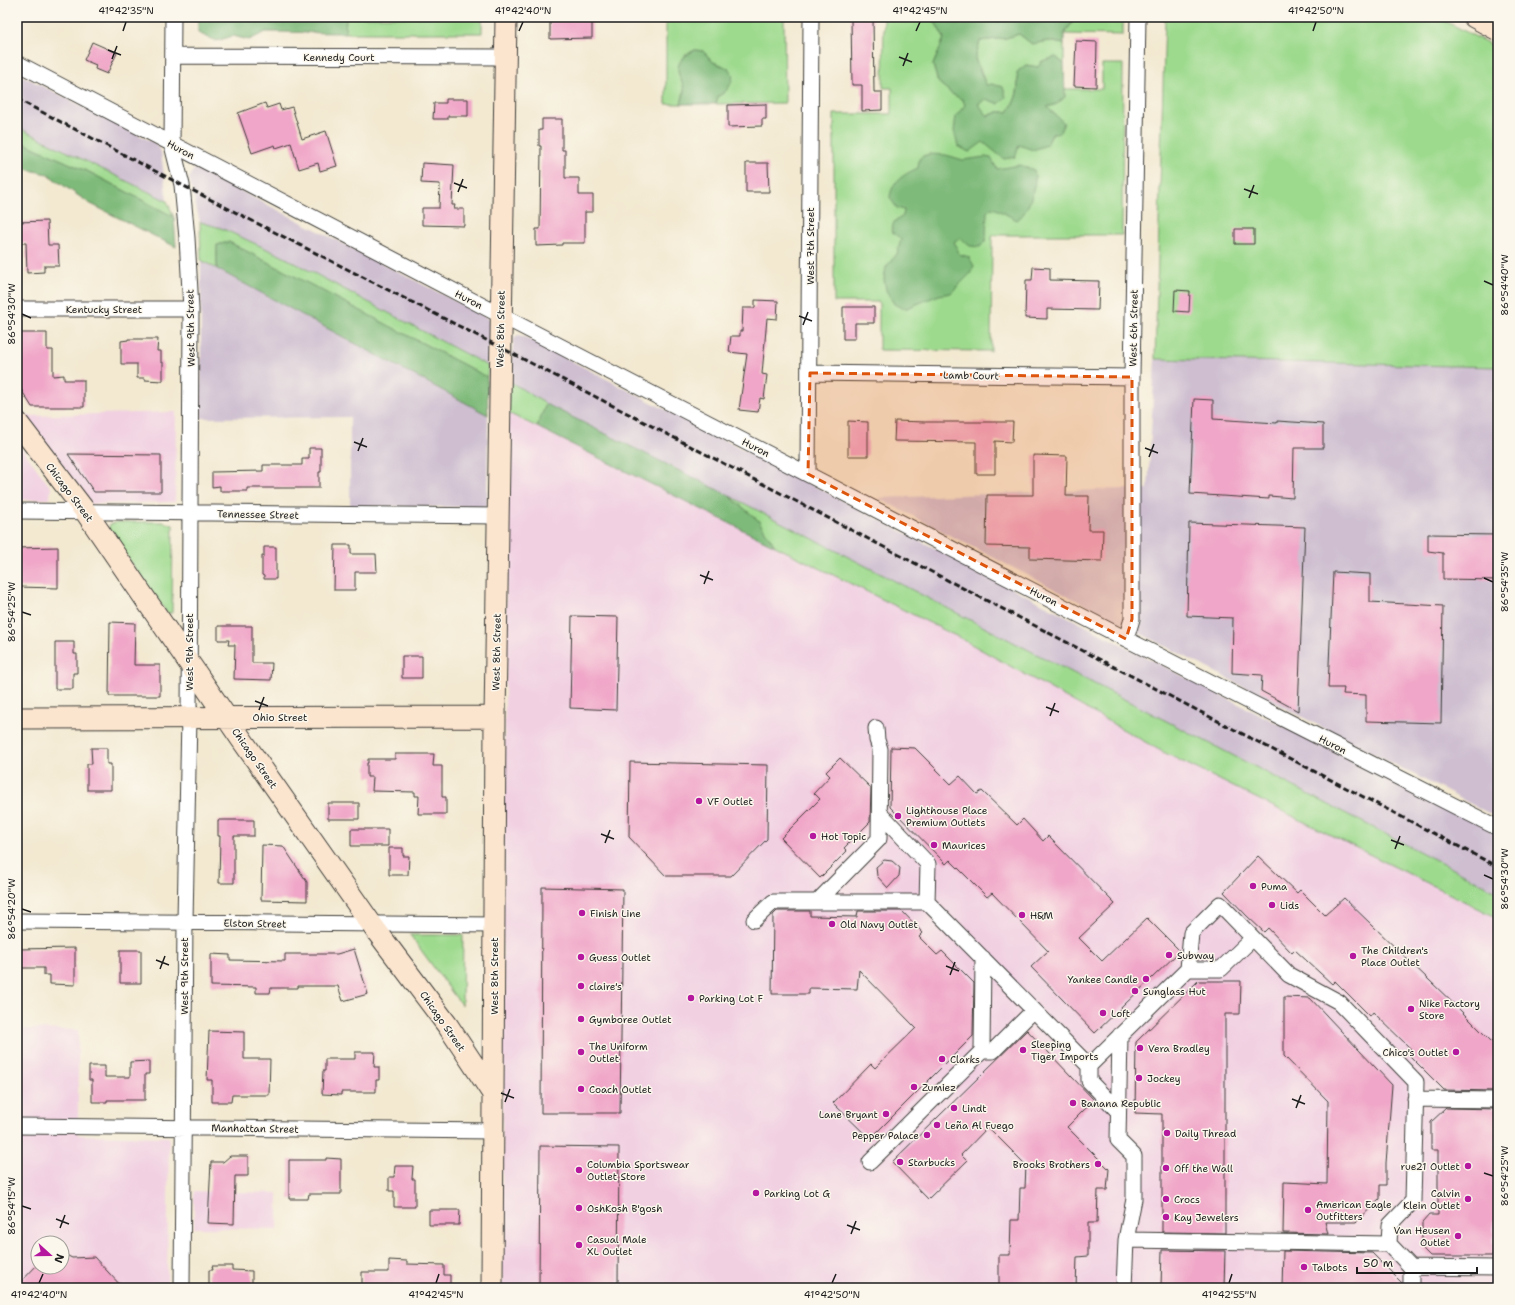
<svg xmlns="http://www.w3.org/2000/svg" width="1515" height="1305" font-family="'Shantell Sans',sans-serif">
<rect width="100%" height="100%" fill="#fbf7ec"/>
<filter id="ink" filterUnits="userSpaceOnUse"><feTurbulence type="fractalNoise" baseFrequency=".025" numOctaves="2"/><feDisplacementMap in="SourceGraphic" scale="8" xChannelSelector="R" yChannelSelector="G"/><feConvolveMatrix kernelMatrix="1 2 1 2 8 2 1 2 1" color-interpolation-filters="sRGB"/></filter>
<filter id="wash" filterUnits="userSpaceOnUse"><feTurbulence type="fractalNoise" baseFrequency=".012" numOctaves="4" result="noise"/><feDisplacementMap in="SourceGraphic" scale="16" xChannelSelector="R" yChannelSelector="G"/><feGaussianBlur stdDeviation="0.9" result="paint"/><feColorMatrix in="noise" values="0 0 0 0 0 0 0 0 0 0 0 0 0 0 0 0 0 1.4 0 .05"/><feComposite in="paint" operator="in"/></filter>
<g filter="url(#wash)">
<rect width="100%" height="100%" fill="#f3e9d1"/>
<path fill="#f1d0e2" fill-rule="evenodd" d="M176 412 175 502 90 504 23 416Z
M508 413 962 639 1163 752 1498 918V1288H502L503 894Z
M17 442 51 488 50 499 17 500Z
M17 1029 78 1030V1135L169 1137 167 1288H17ZM38 1243H62V1267H38Z
M194 1191 278 1193V1229L194 1228Z"/>
<path fill="#cebed0" d="M17 73 157 144 161 152 167 201 17 127Z
M198 169 486 317 494 323 488 366 280 255 221 228 200 222 189 179 193 170Z
M201 260 488 415 487 507 350 506V417L201 418Z
M518 335 523 336 1202 686 1498 832V892L728 495 546 404 509 381 514 339Z
M1155 359 1498 367V818L878 498 1121 489H1148Z"/>
<path fill="#9eda8e" stroke="#5d7b55" d="M346 17H482V33H345Z
M666 17 784 18 785 103 716 104 718 96 724 93 722 65 713 62 703 51 695 50 685 55 678 71 682 80 684 91 681 104H666Z
M884 17H933L934 20 944 38 933 65 938 82 952 94 964 100 965 106 956 116 969 152 983 141 1005 159 1019 145 1047 107 1057 104 1064 97V89H1102V64H1123L1122 235H992L991 351 879 350V302H834V114H892V88H883Z
M1072 17H1123V35L1064 34 1072 23Z
M1165 17H1437L1498 48V367L1155 359Z
M1019 34 1032 44 1048 41 1064 44V64L1056 57 1038 67 1026 65 1017 72C1019 90 1018 97 1008 112H998L987 116 978 104 986 99C986 83 983 74 975 59L980 41 1006 38Z
M17 127 167 201 174 217 91 173 17 140Z
M200 222 221 228 280 255 488 366 487 377 229 242 217 245V269L201 260Z
M509 381 546 404 537 427 508 413Z
M728 495 1498 892V918L1163 752 962 639 775 546 758 520Z
M118 522H163L173 525 172 613H167L108 531 110 524Z
M410 935H463L462 1006Z"/>
<path fill="#7eba79" stroke="#4d6b4a" d="M198 17H346L345 33 266 32 249 40 233 36 216 41 198 33Z
M933 17H1072V23L1064 34V44L1048 41 1032 44 1019 34 1006 38 980 41 975 59 986 85 992 84 1003 87 1006 97 999 104 986 99 978 104 988 116 998 112H1008C1018 97 1019 90 1017 72L1026 65 1038 67 1042 61 1056 57 1064 64 1065 97 1057 104 1047 107 1064 123 1060 132 1052 134 1047 145 1033 150 1019 145 1015 157 1004 159 983 142 969 152 958 146 954 131 956 116 965 105 963 100 952 94 938 82 933 65 944 38 934 20Z
M695 50 703 51 713 62 728 68 733 75C731 86 728 91 718 96L716 104H681C682 99 685 93 684 89 683 83 679 77 678 71 677 60 687 54 695 50Z
M17 140 91 173 174 217 176 247 89 203 47 174 17 167Z
M929 154 946 155 963 160 985 157 991 158 997 169 1020 165 1034 170C1038 180 1030 205 1024 213 1022 216 1019 218 1017 220L996 209 991 208 987 212 986 240 980 247 970 246 960 238 954 242 959 254 969 257 974 266 970 274 951 293 939 295 907 308H902L894 304 886 290 884 279 886 267 897 254 901 239 891 231 894 222 903 216 904 210 897 208 890 198C891 182 904 174 918 168L919 159 923 156Z
M229 242 487 377 488 415 217 269V245Z
M546 404 728 495 758 520 775 546 537 427Z"/>
<g id="blocks">
<path fill="#f0a6c8" d="M550 17H592V38L550 39Z
M851 17H873L874 92H882V110L862 111V85H852Z
M1076 41 1097 42 1096 87 1074 86Z
M92 42 117 53 107 74 95 69 96 65 84 60Z
M446 99H468V116H448V119H433L434 103H446Z
M265 103 267 108 279 104 281 110 292 107 302 139 326 131 337 166 320 171 318 163 299 169 291 143 276 148 275 145 252 153 238 113Z
M766 104V119H762V126L728 127V105Z
M542 119H562V150H565V178H579V195H593V212H585V243H562V245L536 246V229H540L541 146H539V130H542Z
M422 163 454 165 452 205H455L454 209H464V226L422 225V208H439L440 184 421 183Z
M746 163H768L769 192H746Z
M47 221 48 245H58L59 266H44V272L27 273 26 243H17V222Z
M1235 229H1254V244H1235Z
M1033 267 1050 268V280L1099 281 1098 310 1047 309V319L1025 318 1026 280H1032Z
M1175 290 1190 291 1189 312 1174 311Z
M755 300 778 301 777 319 767 318 762 374 767 375 764 399 760 398 758 412 739 410 747 354 729 352 731 336H740V331H742L743 308H755Z
M843 307H874V323H855V339H843Z
M17 333H47V350H53V376L64 375V380H84V407H32L17 383Z
M128 339H158L157 351H161V362H163V381L145 380V378H137V364H121V341L128 340Z
M1194 399 1213 400V419L1277 423V421L1323 424V448H1294L1293 498 1269 496V499L1190 494Z
M848 421 868 422V456H848Z
M895 421 925 422H1013L1012 442 995 441V474H976V442L894 441Z
M309 448H321V472H319V488H247V491H220V486L212 487V472L263 471V465H302V459H309Z
M68 454 161 455V492H94Z
M1033 455 1067 456 1066 496H1089L1088 530H1103L1102 561 1030 559V547L986 546 987 495H1033Z
M1189 523 1305 527 1298 711 1261 691 1262 675 1232 673 1233 618 1187 616Z
M1428 534 1498 535V580L1443 579V553L1428 551Z
M335 545H351V554H376L377 572H355V590H334Z
M58 547V588L17 587V548Z
M264 547H276V579H264V576L262 575V556H264Z
M1333 572 1370 574V602L1443 606 1441 723 1366 721V695L1343 694 1344 688H1328Z
M572 616 618 617 616 710 570 708Z
M110 622 135 623 134 665H160V696H109Z
M218 626H252V663H272L271 680 234 679 235 645H228L229 640H218Z
M55 642H74V654H77V673H73V689H55Z
M402 656H422V678H402Z
M891 747 915 748 951 784 960 776 977 794 982 791 1017 825 1023 819 1043 841 1048 836 1115 904 1079 938 1102 961 1147 918 1180 951 1095 1033 1031 967 1048 951 992 893 987 897 950 860 946 864 890 807Z
M91 748H107V764H111V790H87V764H92Z
M395 754H434L433 766H442V797H446V814H418L419 796H415V792L372 791 373 777H367V763H368V759H395Z
M840 758 871 788 870 822 844 848 847 851 820 878 781 838 820 799 814 793 830 776 826 772Z
M630 762 768 765 767 839 731 876H666L629 837Z
M328 803H359V819H328Z
M218 820H254V836H234V883H219L220 836H218Z
M351 829H388V846H351Z
M262 845 283 846 307 882V901L261 900Z
M389 848H403V856H409L408 875H389Z
M1258 856 1297 893 1300 890 1325 915 1344 898 1458 1008 1498 1048 1496 1091 1444 1090 1407 1053 1411 1049 1373 1012 1370 1016 1335 981 1332 984 1295 950 1292 953 1268 928 1264 932 1247 916 1224 892Z
M884 860 892 861 900 868 899 876 888 888 877 876 876 867Z
M542 887 623 889 620 1113H541Z
M777 911H810V916L857 917 858 911H902L923 933 919 937 937 955 942 951 974 983 973 1036 870 1139 833 1103 871 1064 875 1068 916 1028 859 970 857 989 809 988V994H772L773 915Z
M75 948V985L50 984V975H44V968H17V949Z
M354 949 368 994 343 1001 338 986H298V988H271L270 993H256V987L211 986V954L230 955V960L285 961V954H337Z
M120 950H141V983H120Z
M1198 981H1241L1240 1014H1225V1233L1162 1232V1114L1135 1113 1136 1042Z
M1284 997 1310 998 1392 1085 1386 1163V1185H1380V1199L1356 1222H1325L1328 1234 1283 1233 1284 1182 1327 1184 1328 1101 1284 1056Z
M1027 1030 1094 1100 1067 1127 1109 1169 1107 1190H1098L1097 1223H1088V1256L1077 1257 1076 1288H999V1255H1010L1011 1220H1019L1020 1188H1025L1026 1165 988 1127 961 1155 967 1161 928 1199 892 1162Z
M209 1031 244 1032V1059H270L269 1095H232L231 1102H212V1080H207Z
M355 1052H375L374 1067H379V1080H376V1092H341V1095L322 1094 323 1071H325V1059H355Z
M149 1061V1074H145V1100H107V1102H92V1080H89V1066H105V1077H130V1062Z
M1446 1108 1498 1109V1221H1493V1256H1430L1422 1248V1223L1429 1215H1438V1150H1431V1122Z
M540 1146 619 1147 618 1288H539Z
M230 1156H248V1176H235L234 1224 208 1223 211 1162H223Z
M326 1158 341 1159V1194H309L308 1199H289V1160H326Z
M395 1166H413L412 1179H415V1207H394V1191H389V1177H394Z
M429 1210H460L459 1225H429Z
M1162 1250 1225 1251 1224 1288H1161Z
M1283 1251 1372 1253 1402 1283V1288H1282Z
M62 1253 72 1258 94 1257 123 1288H17V1286L38 1264V1267H62Z
M389 1260 407 1261V1264L444 1265V1275H450V1288H362V1272H389Z
M212 1266H232V1270L252 1271V1288H209V1270H213Z"/>
</g>
</g>
<g filter="url(#ink)">
<use href="#blocks" fill-opacity="0" stroke="#3c3b37" stroke-width="1"/>
<g fill="none" stroke-linecap="round" stroke-linejoin="round">
<defs>
<path id="street" d="M173 17 172 145 182 185 187 238 191 309 189 717 185 921 182 1288
M173 56 505 57
M17 63 500 315 1126 639 1498 828
M17 309H191
M810 373 1132 377
M808 474 811 17
M17 511 498 516
M1126 639 1132 619V377L1138 17
M880 813 928 864 927 902
M817 902 879 839 880 749 877 740 876 728
M754 920 773 902H927L1089 1066V1081L1118 1111
M17 921C176 921 335 924 494 925
M1188 969 1191 933 1220 904 1289 975 1339 1002 1416 1082 1413 1201 1390 1225 1389 1244 1411 1267V1288
M1120 1035 1118 1140 1134 1156V1199L1126 1240 1124 1288
M982 1051 983 958
M1089 1066 1188 969H1221L1253 938
M1415 1099 1498 1100
M17 1126 493 1131
M870 1162 982 1051H993L1034 1010
M1126 1240 1389 1244
M1411 1267 1498 1268"/>
<path id="secondary" d="M1474 17 1498 30
M17 422 85 511 242 740 372 925 448 1026 493 1094
M17 718 495 717
M492 1288 495 717 506 17"/>
</defs>
<use href="#street" stroke="#3c3b37" stroke-width="17"/>
<use href="#secondary" stroke="#3c3b37" stroke-width="23"/>
<use href="#street" stroke="#fff" stroke-width="15"/>
<use href="#secondary" stroke="#fbe5cf" stroke-width="21"/>
<path stroke="#1c1c1c" stroke-width="3" stroke-dasharray="6 3" stroke-linecap="butt" d="M17 99 182 185 500 347 1498 867"/>
</g>
</g>
<path fill="#de560d" fill-opacity="0.2" stroke="#de560d" stroke-width="3" stroke-dasharray="8 5" stroke-linejoin="round" d="M810 373 1132 377V619L1126 639 808 474Z"/>
<path fill="none" stroke="#1c1c1c" stroke-width="1.5" d="M123 31 126 22M519 31 523 22M916 31 920 22M1313 31 1316 22M108 50 121 55M899 57 912 62M112 59 117 46M903 66 908 53M454 183 467 188M1244 189 1258 194M458 192 463 179M1249 198 1254 185M1484 281 1493 285M22 314 31 318M799 316 812 321M803 325 808 312M354 442 367 447M1145 448 1158 453M358 451 363 438M1149 457 1154 444M700 575 713 580M1484 578 1493 582M704 584 709 571M22 612 31 615M255 701 268 706M1046 707 1059 712M259 710 264 697M1050 716 1055 703M601 834 614 839M1391 840 1404 845M605 843 610 830M1395 849 1400 836M1484 875 1493 879M22 909 31 912M156 960 169 965M946 966 959 971M160 969 165 956M950 975 955 962M501 1093 514 1098M1292 1099 1305 1104M505 1102 510 1089M1296 1108 1301 1095M1484 1173 1493 1176M22 1206 31 1209M56 1219 69 1224M847 1225 860 1230M60 1228 65 1215M851 1234 856 1221M39 1283 43 1274M436 1283 439 1274M832 1283 836 1274M1229 1283 1232 1274"/>
<g fill="#b5179e" stroke="#fbf7ec" stroke-width="1.5">
<circle cx="699" cy="801" r="4"/>
<circle cx="898" cy="816" r="4"/>
<circle cx="813" cy="836" r="4"/>
<circle cx="934" cy="845" r="4"/>
<circle cx="1253" cy="886" r="4"/>
<circle cx="1272" cy="905" r="4"/>
<circle cx="582" cy="913" r="4"/>
<circle cx="1022" cy="915" r="4"/>
<circle cx="832" cy="924" r="4"/>
<circle cx="1169" cy="955" r="4"/>
<circle cx="1353" cy="956" r="4"/>
<circle cx="581" cy="957" r="4"/>
<circle cx="1146" cy="979" r="4"/>
<circle cx="581" cy="986" r="4"/>
<circle cx="1135" cy="991" r="4"/>
<circle cx="691" cy="998" r="4"/>
<circle cx="1411" cy="1009" r="4"/>
<circle cx="1103" cy="1013" r="4"/>
<circle cx="581" cy="1019" r="4"/>
<circle cx="1140" cy="1048" r="4"/>
<circle cx="1023" cy="1050" r="4"/>
<circle cx="581" cy="1052" r="4"/>
<circle cx="1456" cy="1052" r="4"/>
<circle cx="942" cy="1059" r="4"/>
<circle cx="1139" cy="1078" r="4"/>
<circle cx="914" cy="1087" r="4"/>
<circle cx="581" cy="1089" r="4"/>
<circle cx="1073" cy="1103" r="4"/>
<circle cx="954" cy="1108" r="4"/>
<circle cx="886" cy="1114" r="4"/>
<circle cx="937" cy="1125" r="4"/>
<circle cx="1167" cy="1133" r="4"/>
<circle cx="927" cy="1135" r="4"/>
<circle cx="900" cy="1162" r="4"/>
<circle cx="1098" cy="1164" r="4"/>
<circle cx="1468" cy="1166" r="4"/>
<circle cx="1166" cy="1168" r="4"/>
<circle cx="579" cy="1170" r="4"/>
<circle cx="756" cy="1193" r="4"/>
<circle cx="1166" cy="1199" r="4"/>
<circle cx="1468" cy="1199" r="4"/>
<circle cx="579" cy="1208" r="4"/>
<circle cx="1308" cy="1210" r="4"/>
<circle cx="1166" cy="1217" r="4"/>
<circle cx="1458" cy="1236" r="4"/>
<circle cx="579" cy="1245" r="4"/>
<circle cx="1304" cy="1267" r="4"/>
</g>
<g text-anchor="middle" stroke-width="3" stroke-linejoin="round" paint-order="stroke">
<g font-size="10" fill="#1c1c1c" stroke="#fbf7ec">
<text x="339" y="61">Kennedy Court</text>
<text transform="translate(181 149) rotate(28)" y="4">Huron</text>
<text transform="translate(810 246) rotate(-90)" y="4">West 7th Street</text>
<text transform="translate(469 299) rotate(27)" y="4">Huron</text>
<text x="104" y="313">Kentucky Street</text>
<text transform="translate(190 328) rotate(-91)" y="4">West 9th Street</text>
<text transform="translate(1133 328) rotate(-89)" y="4">West 6th Street</text>
<text transform="translate(500 329) rotate(-89)" y="4">West 8th Street</text>
<text transform="translate(971 375) rotate(1)" y="4">Lamb Court</text>
<text transform="translate(756 447) rotate(27)" y="4">Huron</text>
<text transform="translate(70 492) rotate(53)" y="4">Chicago Street</text>
<text transform="translate(258 514) rotate(1)" y="4">Tennessee Street</text>
<text transform="translate(1044 596) rotate(27)" y="4">Huron</text>
<text transform="translate(189 652) rotate(-90)" y="4">West 9th Street</text>
<text transform="translate(496 652) rotate(-89)" y="4">West 8th Street</text>
<text x="280" y="721">Ohio Street</text>
<text transform="translate(1333 744) rotate(27)" y="4">Huron</text>
<text transform="translate(255 758) rotate(55)" y="4">Chicago Street</text>
<text transform="translate(255 923) rotate(1)" y="4">Elston Street</text>
<text transform="translate(184 976) rotate(-90)" y="4">West 9th Street</text>
<text transform="translate(494 976) rotate(-90)" y="4">West 8th Street</text>
<text transform="translate(443 1021) rotate(55)" y="4">Chicago Street</text>
<text transform="translate(255 1128) rotate(1)" y="4">Manhattan Street</text>
</g>
<g font-size="10" fill="#1c1c1c" stroke="#fbf7ec" text-anchor="start">
<text x="707" y="805">VF Outlet</text>
<text x="906" y="814">Lighthouse Place<tspan x="906" dy="12">Premium Outlets</tspan></text>
<text x="821" y="840">Hot Topic</text>
<text x="942" y="849">Maurices</text>
<text x="1261" y="890">Puma</text>
<text x="1280" y="909">Lids</text>
<text x="590" y="917">Finish Line</text>
<text x="1030" y="919">H&amp;M</text>
<text x="840" y="928">Old Navy Outlet</text>
<text x="1361" y="954">The Children's<tspan x="1361" dy="12">Place Outlet</tspan></text>
<text x="1177" y="959">Subway</text>
<text x="589" y="961">Guess Outlet</text>
<text x="1138" y="983" text-anchor="end">Yankee Candle</text>
<text x="589" y="990">claire's</text>
<text x="1143" y="995">Sunglass Hut</text>
<text x="699" y="1002">Parking Lot F</text>
<text x="1419" y="1007">Nike Factory<tspan x="1419" dy="12">Store</tspan></text>
<text x="1111" y="1017">Loft</text>
<text x="589" y="1023">Gymboree Outlet</text>
<text x="1031" y="1048">Sleeping<tspan x="1031" dy="12">Tiger Imports</tspan></text>
<text x="589" y="1050">The Uniform<tspan x="589" dy="12">Outlet</tspan></text>
<text x="1148" y="1052">Vera Bradley</text>
<text x="1448" y="1056" text-anchor="end">Chico's Outlet</text>
<text x="950" y="1063">Clarks</text>
<text x="1147" y="1082">Jockey</text>
<text x="922" y="1091">Zumiez</text>
<text x="589" y="1093">Coach Outlet</text>
<text x="1081" y="1107">Banana Republic</text>
<text x="962" y="1112">Lindt</text>
<text x="878" y="1118" text-anchor="end">Lane Bryant</text>
<text x="945" y="1129">Leña Al Fuego</text>
<text x="1175" y="1137">Daily Thread</text>
<text x="919" y="1139" text-anchor="end">Pepper Palace</text>
<text x="908" y="1166">Starbucks</text>
<text x="587" y="1168">Columbia Sportswear<tspan x="587" dy="12">Outlet Store</tspan></text>
<text x="1090" y="1168" text-anchor="end">Brooks Brothers</text>
<text x="1460" y="1170" text-anchor="end">rue21 Outlet</text>
<text x="1174" y="1172">Off the Wall</text>
<text x="764" y="1197">Parking Lot G</text>
<text x="1460" y="1197" text-anchor="end">Calvin<tspan x="1460" dy="12">Klein Outlet</tspan></text>
<text x="1174" y="1203">Crocs</text>
<text x="1316" y="1208">American Eagle<tspan x="1316" dy="12">Outfitters</tspan></text>
<text x="587" y="1212">OshKosh B'gosh</text>
<text x="1174" y="1221">Kay Jewelers</text>
<text x="1450" y="1234" text-anchor="end">Van Heusen<tspan x="1450" dy="12">Outlet</tspan></text>
<text x="587" y="1243">Casual Male<tspan x="587" dy="12">XL Outlet</tspan></text>
<text x="1312" y="1271">Talbots</text>
</g>
</g>
<rect width="1515" height="1305" fill="none" stroke="#fbf7ec" stroke-width="44"/>
<g transform="translate(50 1255) rotate(111)"><circle r="19" fill="#fbf7ec" stroke="#a29f99"/>
<path d="M0-3L7 15L0 10L-7 15Z" fill="#b5179e"/>
<text y="-6" font-size="11" font-weight="bold" text-anchor="middle" fill="#1c1c1c">N</text>
</g>
<path d="M1357 1267v6h120v-6" fill="none" stroke="#1c1c1c" stroke-width="2"/>
<text x="1363" y="1267" font-size="12" fill="#1c1c1c" stroke="#fbf7ec" stroke-width="3" paint-order="stroke">50 m</text>
<rect x="22" y="22" width="1471" height="1261" fill="none" stroke="#1c1c1c" stroke-width="1.5"/>
<g font-size="10" text-anchor="middle" fill="#1c1c1c">
<text x="126" y="14">41°42'35"N</text>
<text x="523" y="14">41°42'40"N</text>
<text x="920" y="14">41°42'45"N</text>
<text x="1316" y="14">41°42'50"N</text>
<text transform="translate(1504 285) rotate(-90)" y="4">86°54'40"W</text>
<text transform="translate(11 314) rotate(-90)" y="4">86°54'30"W</text>
<text transform="translate(1504 582) rotate(-90)" y="4">86°54'35"W</text>
<text transform="translate(11 612) rotate(-90)" y="4">86°54'25"W</text>
<text transform="translate(1504 879) rotate(-90)" y="4">86°54'30"W</text>
<text transform="translate(11 909) rotate(-90)" y="4">86°54'20"W</text>
<text transform="translate(1504 1176) rotate(-90)" y="4">86°54'25"W</text>
<text transform="translate(11 1206) rotate(-90)" y="4">86°54'15"W</text>
<text x="39" y="1298">41°42'40"N</text>
<text x="436" y="1298">41°42'45"N</text>
<text x="832" y="1298">41°42'50"N</text>
<text x="1229" y="1298">41°42'55"N</text>
</g>
</svg>
